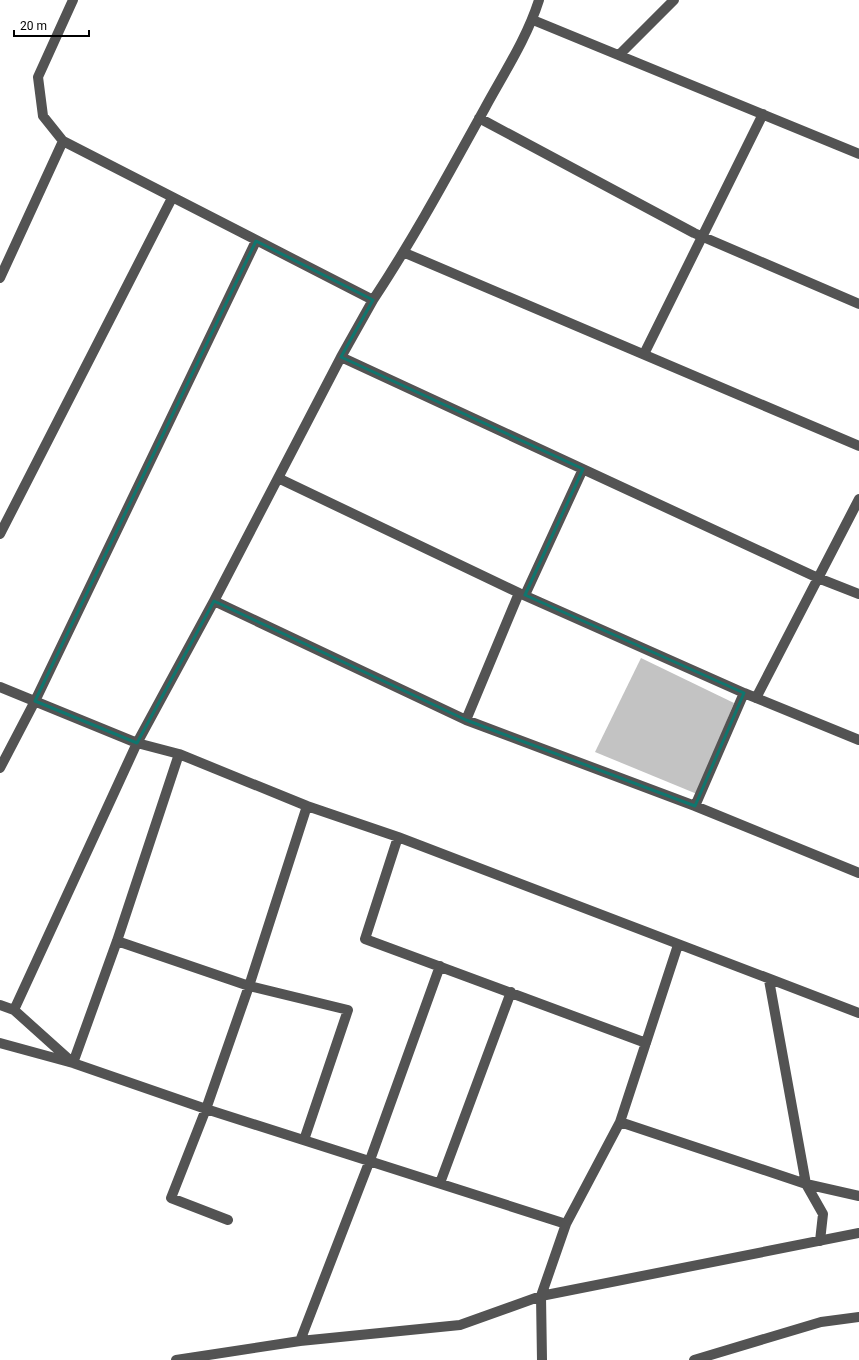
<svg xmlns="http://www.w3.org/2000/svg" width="859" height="1360" font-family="Roboto,sans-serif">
<rect width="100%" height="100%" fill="#fff"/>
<path fill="#c3c3c3" d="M641 658 734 703 697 794 595 752Z"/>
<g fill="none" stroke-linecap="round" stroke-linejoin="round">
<path stroke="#535353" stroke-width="10" d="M533 20 859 154
M619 55 674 0
M479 118 694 233 859 304
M405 253 859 446
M0 278 63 141
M373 300C414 238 449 173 485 108 504 73 527 38 539 0
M644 354 763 114
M341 357 818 578 859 594
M278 478 519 593 744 693 859 740
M0 534 172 198
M525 595 583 469
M214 601 466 720 695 806 859 873
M0 687 137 743 179 754 307 806 398 837 859 1013
M756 698 859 499
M466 720 519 593
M0 768 35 701 256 241
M695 806 744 693
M398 837 365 939 646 1043
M117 941 249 986 348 1010 304 1140
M769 980 806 1184 823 1214 820 1241
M0 1005 14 1010 73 1063 117 941 179 754
M14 1010 137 743 214 601 341 357 373 300 63 141 43 116 38 77 73 0
M0 1043 73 1063 206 1109 566 1224
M620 1122 806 1184 859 1196
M440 1183 511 992
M228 1220 171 1198 206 1109 249 986 307 806
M300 1341 370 1160 440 966
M176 1360 300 1341 460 1325 541 1296 859 1233
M542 1360 541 1296 566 1224 620 1122 678 945
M694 1360 821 1322 859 1317"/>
</g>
<path fill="none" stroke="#0f766e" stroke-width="3" stroke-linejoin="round" d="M256 241 373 300 341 357 583 469 525 595 744 693 695 806 466 720 214 601 137 743 35 701Z"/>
<path d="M14 30v6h75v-6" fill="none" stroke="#000000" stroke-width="2"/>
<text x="20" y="30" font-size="12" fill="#000000" stroke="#ffffff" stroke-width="3" paint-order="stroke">20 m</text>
</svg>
